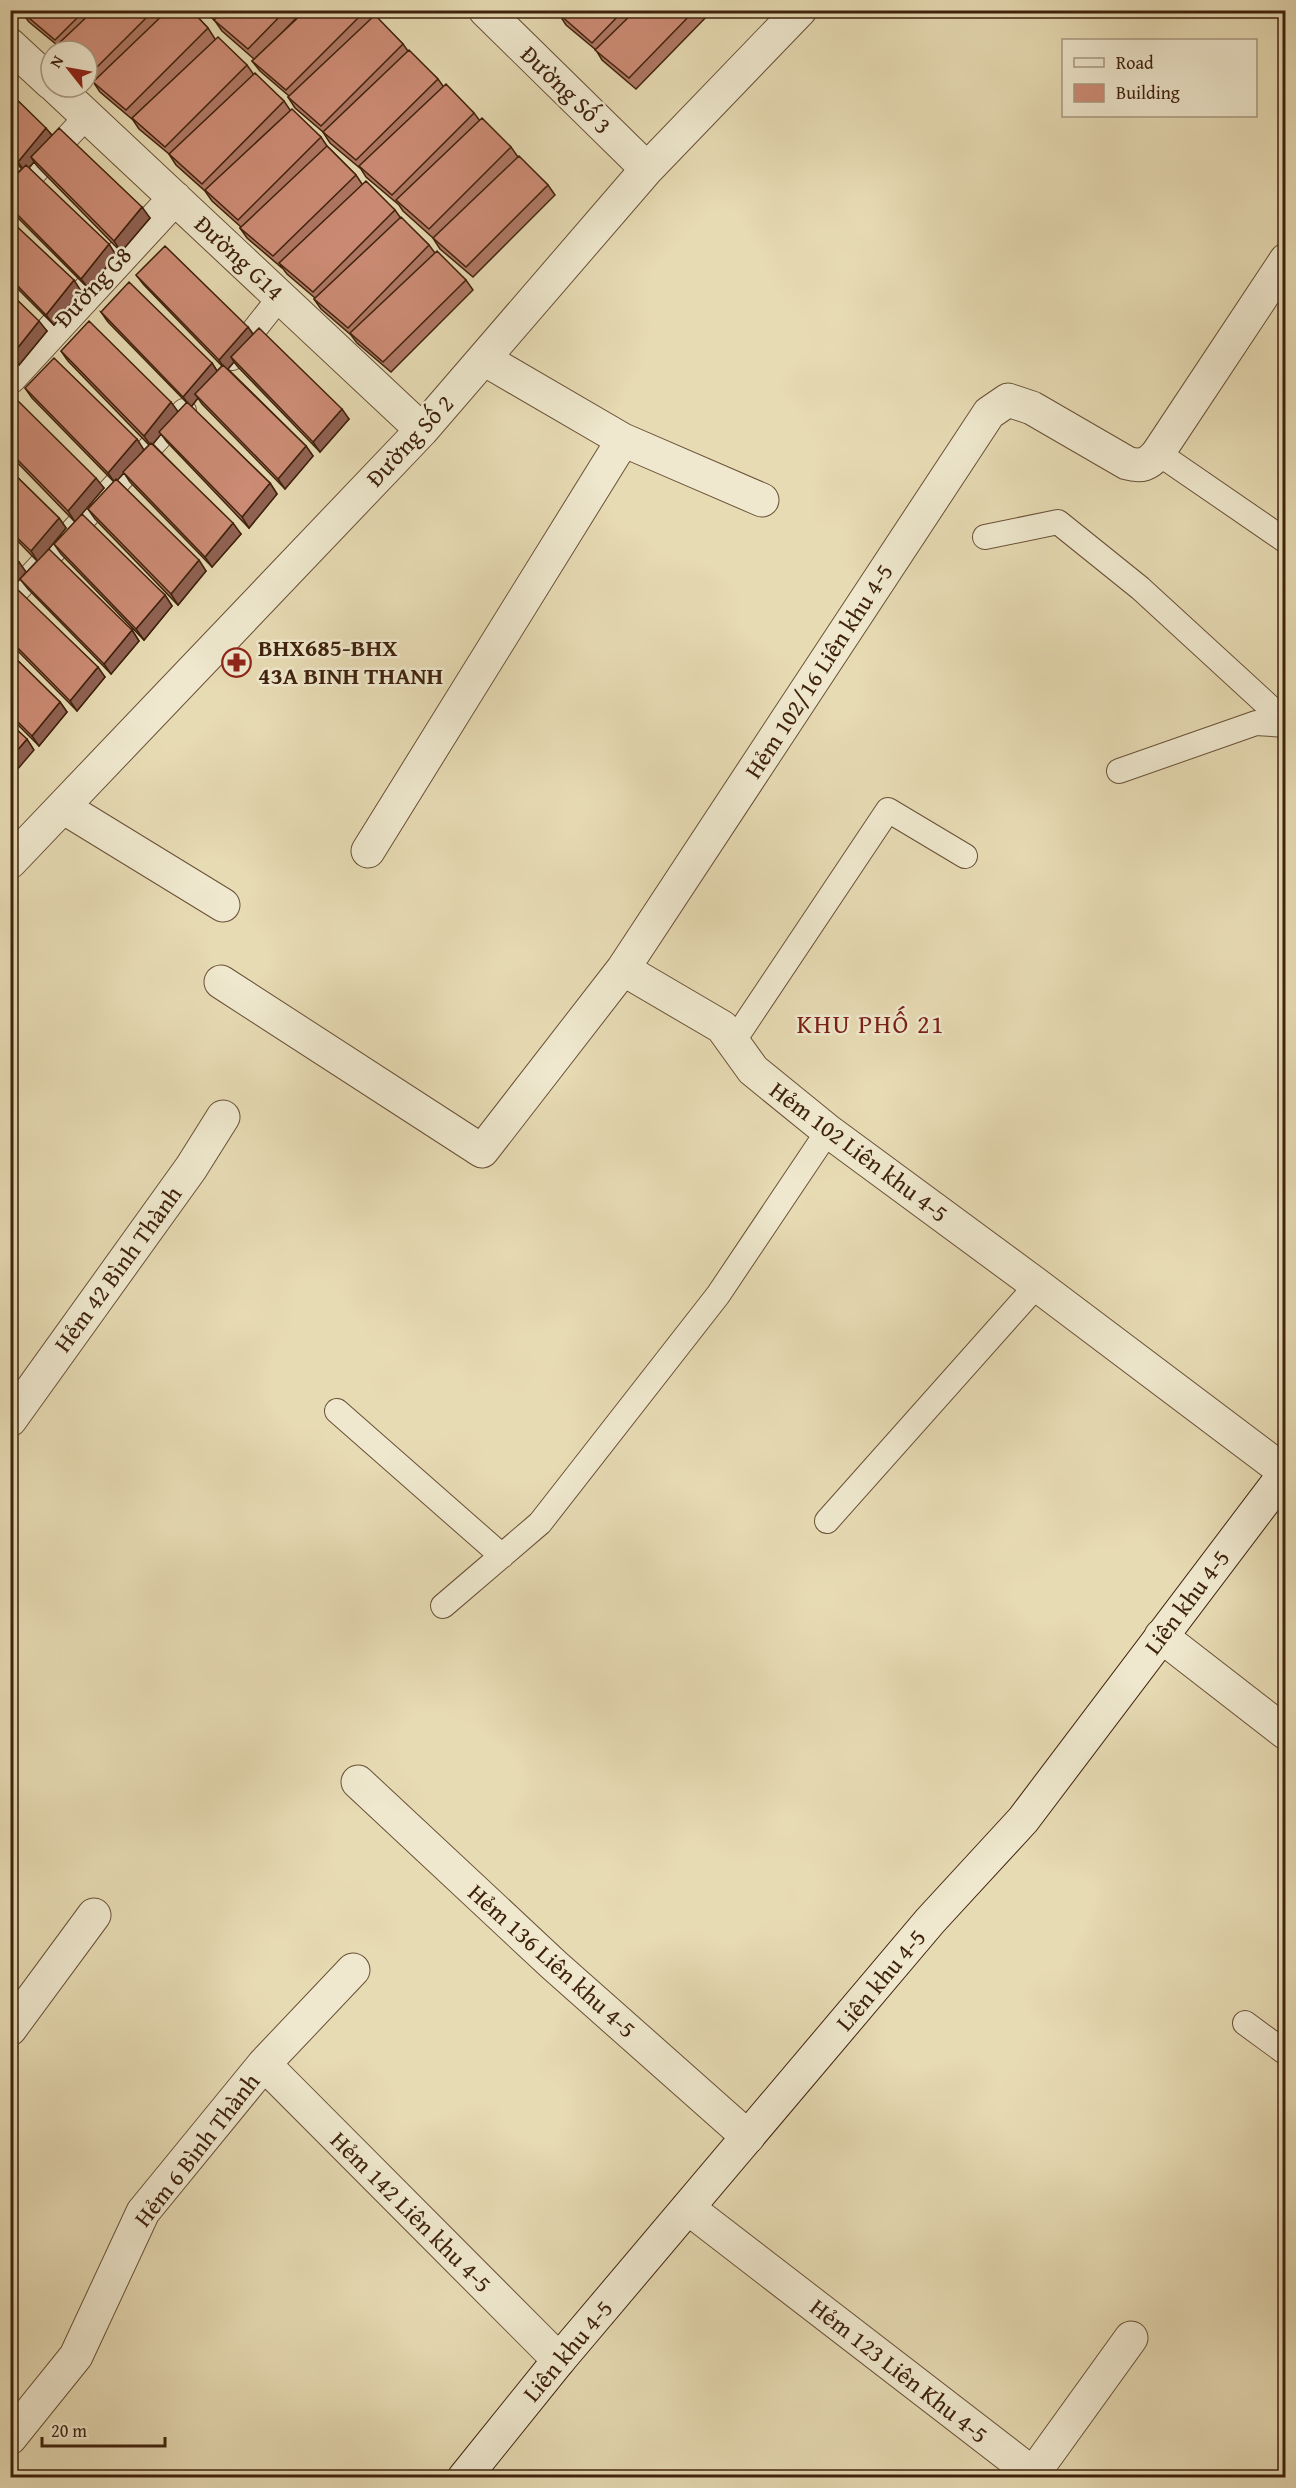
<svg xmlns="http://www.w3.org/2000/svg" width="1296" height="2488" font-family="'Gentium Book Plus',serif">
<rect width="100%" height="100%" fill="#e7dbb4"/>
<filter id="stains"><feTurbulence type="fractalNoise" baseFrequency=".00333" numOctaves="4"/><feColorMatrix values="0 0 0 0 .2 0 0 0 0 .09 0 0 0 0 .02 0 0 0 .5 -.17"/></filter>
<radialGradient id="worn" r=".72"><stop offset=".6" stop-color="#630" stop-opacity="0"/><stop offset="1" stop-color="#630" stop-opacity=".3"/></radialGradient>
<g fill="none" stroke-linecap="round" stroke-linejoin="round">
<defs>
<path id="lane" d="M10 199 87 116
M232 358 280 297
M1158 453 1286 541
M985 537 1058 522 1140 588 1286 722
M10 598 184 411
M1119 771 1256 723 1286 725
M733 1042 888 810 965 856
M337 1411 502 1556
M827 1521 1037 1285
M443 1606 540 1523 718 1295 828 1131
M1245 2023 1286 2053"/>
<path id="street" d="M485 10 647 169
M10 45 51 83
M56 87 422 430
M484 359 623 440 762 500
M10 377 175 198
M63 807 223 905
M368 851 623 440
M10 862 422 430 647 169 800 10
M623 969 989 413 1008 400 1032 408 1127 463C1141 467 1148 465 1158 453L1286 260
M221 982 482 1151 623 969 722 1027 753 1070 828 1131 1037 1285 1285 1472
M10 1420 191 1168 223 1117
M1161 1636 1286 1733
M358 1782 554 1965 748 2137
M10 2029 94 1915
M264 2064 559 2360
M688 2208 1033 2474 1131 2338
M10 2438 76 2356 143 2212 264 2064 353 1970"/>
<path id="secondary" d="M464 2478 559 2360 930 1921 1023 1820 1286 1472"/>
</defs>
<use href="#lane" stroke="#695036" stroke-width="26"/>
<use href="#street" stroke="#695036" stroke-width="35"/>
<use href="#secondary" stroke="#3f220c" stroke-width="35"/>
<use href="#lane" stroke="#efe8ce" stroke-width="24"/>
<use href="#street" stroke="#efe8ce" stroke-width="33"/>
<use href="#secondary" stroke="#efe8ce" stroke-width="33"/>
</g>
<path fill="#b07865" stroke="#3f220c" stroke-width="1.5" d="M20 10H191L208 28 215 39 247 65 254 75 284 101 290 110 321 137 327 146 356 175 362 184 395 210 400 217 429 245 435 253 466 280 473 290 391 372 357 343 351 335 321 309 314 299 315 298 287 274 281 266V267L247 238 240 228 241 227 212 201 205 191 176 165 169 154 139 129 133 120 100 92 94 83 87 77V51H59L56 46 57 45 29 22Z
M203 10H304L272 43 306 10H370L374 16 403 44 408 51 438 79 443 86 474 113 480 121 511 147 518 157 548 185 555 195 473 277 440 249 433 238 403 211 399 205 366 177 361 169 330 143 323 132 295 108 288 97 289 96 260 71 252 61 254 59 222 31 215 21Z
M554 10H713L636 89 602 60 596 50 566 25 559 14Z
M10 93 52 135 150 218 121 252 38 167 34 162 29 168 116 255 89 289 10 210V168L16 175 22 169 10 157Z
M10 220 81 291 54 325 10 281Z
M136 275 248 327 253 334 349 419 320 452 238 367 234 362 228 369 306 446 313 456 285 489 202 404 198 398 191 407 270 483 277 494 249 528 167 442 161 434 153 444 241 534 212 567 130 482 124 473 117 480 206 571 178 605 95 519 88 509 114 482 32 398 25 388 144 450 149 445 68 361 61 351 178 412 187 403 108 322 101 312 212 363 217 371 222 366 144 285Z
M10 293 47 331 19 365 10 357Z
M10 400 104 488 78 518 165 595 172 606 144 640 61 554 54 544 75 522 10 455Z
M10 470 59 518 66 528 43 556 132 630 139 641 111 674 28 589 20 579 10 553 26 572 21 578 37 561 10 533Z
M10 591 105 677 77 711 10 643Z
M10 653 60 702 67 712 39 746 10 717Z"/>
<path fill="#906253" stroke="#3f220c" stroke-width="1.5" d="M46 128 54 138 31 157 34 162 25 172 18 162Z
M10 168 17 176 10 184Z
M142 207 150 218 121 252 114 241Z
M109 244 116 255 89 289 81 279Z
M74 280 81 291 54 325 46 315Z
M39 321 47 331 19 365 12 355Z
M248 327 255 337 231 357 234 362 226 371 219 360Z
M212 363 219 374 195 394 198 398 191 407 183 397Z
M171 402 179 413 151 446 144 436Z
M342 409 349 419 320 452 313 442Z
M137 439 144 450 115 483 108 473Z
M306 446 313 456 285 489 278 479Z
M96 478 104 488 75 522 68 511Z
M270 483 277 494 249 528 242 517Z
M59 518 66 528 38 562 31 551Z
M233 523 241 534 212 567 205 557Z
M199 560 206 571 178 605 171 594Z
M19 562 26 572 10 591V572Z
M165 595 172 606 144 640 136 629Z
M132 630 139 641 111 674 104 664Z
M98 667 105 677 77 711 70 701Z
M60 702 67 712 39 746 32 736Z
M27 739 34 750 10 778V759Z"/>
<path fill="#cd8c76" stroke="#3f220c" stroke-width="1.5" d="M23 10H85L55 40 22 12Z
M94 10H154L89 75 87 73V51H62L56 46Z
M168 10H191L208 28 126 110 93 82Z
M225 10H286L248 49 214 20Z
M306 10H366L286 90 252 61Z
M563 10H624L592 43 559 14Z
M636 10H695L629 78 595 50Z
M375 15 403 44 321 126 288 97Z
M218 37 247 65 165 147 132 118Z
M409 50 438 79 356 160 323 132Z
M255 73 284 101 202 184 169 154Z
M446 84 474 113 392 195 359 166Z
M10 93 46 128 18 162 10 154Z
M292 109 321 137 238 220 205 190Z
M482 118 511 147 429 229 396 200Z
M59 128 142 207 114 241 31 157Z
M327 146 356 175 273 256 240 228Z
M519 156 548 185 466 267 433 238Z
M26 165 109 244 81 279 10 207V181Z
M366 181 395 210 313 292 279 263Z
M401 217 429 245 348 328 314 299Z
M10 220 74 280 46 315 10 278Z
M165 246 248 327 219 360 136 275Z
M437 251 466 280 383 362 350 333Z
M129 282 212 363 183 397 101 312Z
M10 293 39 321 12 355 10 354Z
M89 321 171 402 144 436 61 351Z
M259 328 342 409 313 442 231 357Z
M54 358 137 439 108 473 25 388Z
M223 365 306 446 278 479 195 394Z
M14 397 96 478 68 511 10 452V400Z
M187 402 270 483 242 517 159 432Z
M151 443 233 523 205 557 123 472Z
M10 470 59 518 31 551 10 531Z
M116 479 199 560 171 594 88 509Z
M82 514 165 595 136 629 54 544Z
M49 549 132 630 104 664 20 579Z
M10 553 19 562 10 572Z
M15 587 98 667 70 701 10 640V591Z
M10 653 60 702 32 736 10 714Z
M10 723 27 739 10 759Z"/>
<defs>
<symbol id="pharmacy-ring" viewBox="-11 -11 22 22"><circle r="9.5" fill="#efe8ce" stroke="#8f2418" stroke-width="1.5"/><path d="M-2-6h4v4h4v4h-4v4h-4v-4h-4v-4h4Z" fill="#8f2418"/></symbol>
</defs>
<g fill-rule="evenodd">
<use href="#pharmacy-ring" x="220" y="646" width="33" height="33"/>
</g>
<g text-anchor="middle" stroke-width="5" stroke-linejoin="round" paint-order="stroke">
<g font-size="24" fill="#3f220c" stroke="#efe8ce">
<text transform="translate(566 90) rotate(44)" y="8">Đường Số 3</text>
<text transform="translate(239 258) rotate(43)" y="8">Đường G14</text>
<text transform="translate(93 287) rotate(-47)" y="8">Đường G8</text>
<text transform="translate(410 441) rotate(-47)" y="8">Đường Số 2</text>
<text transform="translate(819 671) rotate(-57)" y="8">Hẻm 102/16 Liên khu 4-5</text>
<text transform="translate(859 1152) rotate(37)" y="8">Hẻm 102 Liên khu 4-5</text>
<text transform="translate(118 1269) rotate(-54)" y="8">Hẻm 42 Bình Thành</text>
<text transform="translate(1187 1602) rotate(-53)" y="8">Liên khu 4-5</text>
<text transform="translate(552 1961) rotate(42)" y="8">Hẻm 136 Liên khu 4-5</text>
<text transform="translate(881 1980) rotate(-50)" y="8">Liên khu 4-5</text>
<text transform="translate(197 2150) rotate(-52)" y="8">Hẻm 6 Bình Thành</text>
<text transform="translate(411 2212) rotate(45)" y="8">Hẻm 142 Liên khu 4-5</text>
<text transform="translate(568 2351) rotate(-50)" y="8">Liên khu 4-5</text>
<text transform="translate(899 2371) rotate(38)" y="8">Hẻm 123 Liên Khu 4-5</text>
</g>
<g font-size="24" font-weight="bold" fill="#3f220c" stroke="#efe8ce" text-anchor="start">
<text x="258" y="656">BHX685-BHX<tspan x="258" dy="28">43A BINH THANH</tspan></text>
</g>
<g font-size="26" letter-spacing="1.5" fill="#7a1f14" stroke="#efe8ce">
<text x="871" y="1033">KHU PHỐ 21</text>
</g>
</g>
<rect width="1296" height="2488" fill="none" stroke="#e7dbb4" stroke-width="36"/>
<rect x="12" y="12" width="1272" height="2464" fill="none" stroke="#3f220c" stroke-width="3"/>
<rect x="18" y="18" width="1260" height="2452" fill="none" stroke="#3f220c" stroke-width="1.5"/>
<rect x="1062" y="39" width="195" height="78" fill="#efe8ce" stroke="#a99980" stroke-width="1.5"/>
<rect x="1074" y="58" width="30" height="9" fill="#efe8ce" stroke="#a99980" stroke-width="1.5"/>
<text x="1116" y="69" font-size="18" fill="#3f220c">Road</text>
<rect x="1074" y="84" width="30" height="18" fill="#cd8c76" stroke="#a99980" stroke-width="1.5"/>
<text x="1116" y="99" font-size="18" fill="#3f220c">Building</text>
<g transform="translate(69 69) rotate(301)"><circle r="28" fill="#efe8ce" stroke="#a99980" stroke-width="1.5"/>
<path d="M0-4.5L10 22L0 15L-10 22Z" fill="#8f2418"/>
<text y="-9" font-size="16" font-weight="bold" text-anchor="middle" fill="#3f220c">N</text>
</g>
<path d="M42 2437v9h123v-9" fill="none" stroke="#3f220c" stroke-width="3"/>
<text x="51" y="2437" font-size="18" fill="#3f220c" stroke="#efe8ce" stroke-width="4.5" paint-order="stroke">20 m</text>
<rect width="100%" height="100%" filter="url(#stains)"/>
<rect width="100%" height="100%" fill="url(#worn)"/>
</svg>
